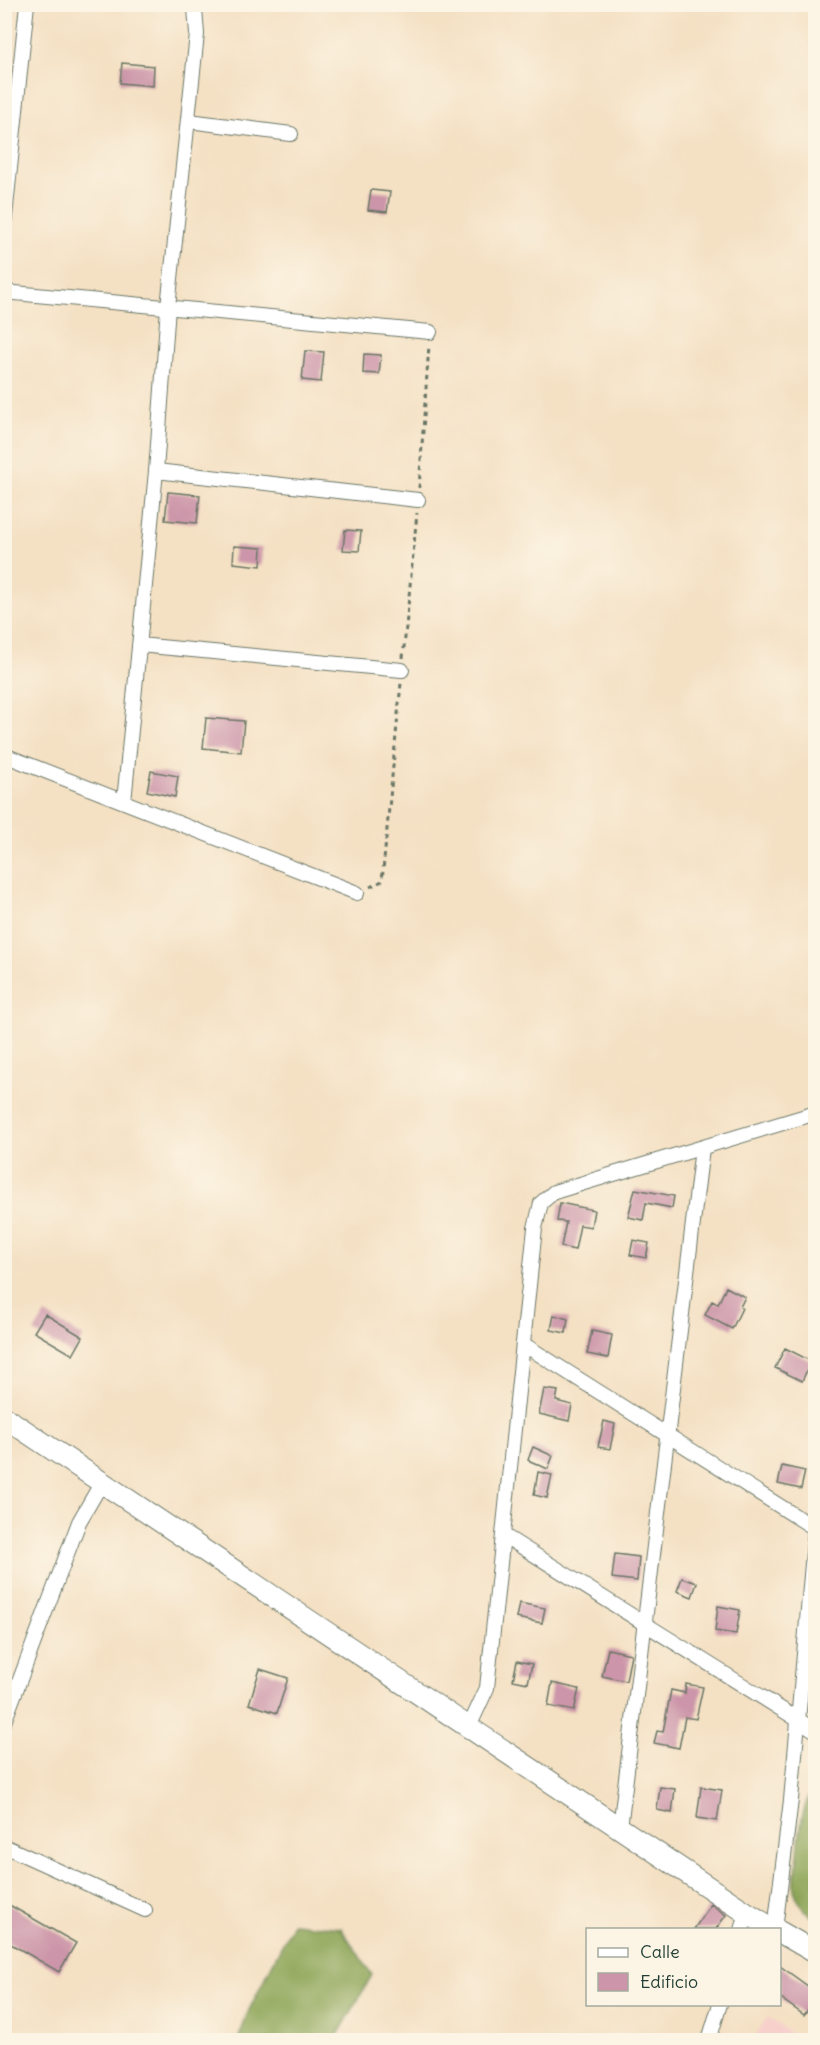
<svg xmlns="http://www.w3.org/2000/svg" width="820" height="2045" font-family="Delius,sans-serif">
<rect width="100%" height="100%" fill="#fcf5e5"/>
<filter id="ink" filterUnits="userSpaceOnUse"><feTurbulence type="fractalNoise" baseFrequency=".0167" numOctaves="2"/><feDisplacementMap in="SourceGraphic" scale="12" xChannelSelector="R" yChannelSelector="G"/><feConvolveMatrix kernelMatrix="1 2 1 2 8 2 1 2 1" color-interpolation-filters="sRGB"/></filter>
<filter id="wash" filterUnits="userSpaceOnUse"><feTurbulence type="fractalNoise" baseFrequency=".008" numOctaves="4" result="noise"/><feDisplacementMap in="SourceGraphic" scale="24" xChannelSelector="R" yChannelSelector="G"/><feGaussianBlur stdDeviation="1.35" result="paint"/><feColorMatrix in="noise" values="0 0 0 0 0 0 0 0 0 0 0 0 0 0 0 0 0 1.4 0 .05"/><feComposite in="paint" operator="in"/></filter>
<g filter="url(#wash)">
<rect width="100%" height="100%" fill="#f4e0c3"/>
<path fill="#f7d0cc" d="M768 2017 797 2038 795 2040H752Z"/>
<path fill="#8ea658" stroke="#567246" stroke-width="1.5" d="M815 1787V1919C805 1912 798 1903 794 1890 792 1882 797 1871 797 1863 800 1836 799 1809 815 1787Z
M293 1923 341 1928 372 1975 335 2040H238L249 2010Z"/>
<g id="blocks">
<path fill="#cc95a9" d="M122 63 154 66 153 86 120 83Z
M371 190 390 192 387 212 368 210Z
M305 351 324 352 321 382 302 380Z
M364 354 381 355 379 374 363 373Z
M168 492 200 495 197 523 165 520Z
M345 530 361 531 359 551 343 550Z
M234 546 262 548 261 566 233 563Z
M206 718 244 721 241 752 203 748Z
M151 771 178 776 175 797 147 791Z
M635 1189 674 1196 672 1208 646 1203 643 1220 628 1217Z
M560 1203 594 1210 591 1227 580 1225 575 1250 561 1247 566 1222 557 1221Z
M633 1240 649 1243 646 1258 630 1255Z
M726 1287 745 1297 740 1307 742 1308 732 1329 705 1315 712 1301 718 1304Z
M45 1314 83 1337 73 1355 34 1332Z
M554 1315 568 1319 566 1333 551 1330Z
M592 1331 612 1335 608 1358 587 1354Z
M785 1348 811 1361 802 1381 775 1368Z
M544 1389 558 1391 556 1401 572 1405 569 1421 539 1414Z
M604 1421 615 1424 610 1449 598 1447Z
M533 1447 553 1456 548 1469 528 1460Z
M782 1466 805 1471 801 1489 778 1484Z
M538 1472 552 1475 547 1498 534 1495Z
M615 1554 639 1557 637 1581 612 1578Z
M682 1578 697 1583 692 1597 677 1591Z
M519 1603 545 1608 542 1623 516 1618Z
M718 1606 740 1610 736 1634 715 1631Z
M608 1649 631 1654 626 1681 602 1676Z
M517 1661 532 1664 528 1683 513 1680Z
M260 1669 288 1678 277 1713 249 1704Z
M552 1683 579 1689 574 1711 548 1706Z
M686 1684 703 1687 696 1719 685 1717 679 1748 654 1743 657 1731 663 1732 671 1690 685 1693Z
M660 1787 675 1789 672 1813 657 1810Z
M701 1787 722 1790 717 1821 697 1818Z
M4 1902 76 1943 59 1972 4 1940Z
M711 1904 726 1915 716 1929H694Z
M780 1966 816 1992V1998L804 2015 780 1998Z"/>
</g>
</g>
<g filter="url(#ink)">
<use href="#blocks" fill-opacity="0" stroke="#6a7666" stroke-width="1.5"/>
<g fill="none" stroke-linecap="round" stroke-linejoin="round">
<defs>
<path id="minor" d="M189 121 291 134
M4 226 27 4
M4 292 430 332
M156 471 418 500
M139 645 402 670
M4 755 357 893
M124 802 156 471 168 307 197 34 195 8 191 4
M523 1344 816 1529
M503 1535 816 1731
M4 1722 79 1522 102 1482
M469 1727 487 1688 535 1228 541 1203 554 1192 816 1113
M620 1828 702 1148
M4 1846 145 1910
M775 1929 791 1800 816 1519
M742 1930 747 1913
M709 2040 720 2004"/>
<path id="primary" d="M4 1417 747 1913 775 1930
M780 1932 816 1953"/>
</defs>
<use href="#minor" stroke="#6a7666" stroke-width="16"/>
<use href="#primary" stroke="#6a7666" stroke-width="23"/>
<path stroke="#6a7666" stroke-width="3" stroke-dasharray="4.5 4.5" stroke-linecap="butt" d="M419 488 429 345
M403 658 417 513
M370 887 382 881 401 683"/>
<use href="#minor" stroke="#fff" stroke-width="14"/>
<use href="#primary" stroke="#fff" stroke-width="21"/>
</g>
</g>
<rect width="820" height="2045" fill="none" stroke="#fcf5e5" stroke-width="24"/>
<rect x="586" y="1928" width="195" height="78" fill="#fcf5e5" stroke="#a4ab9e" stroke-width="1.5"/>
<rect x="598" y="1948" width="30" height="9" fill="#ffffff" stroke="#a4ab9e" stroke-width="1.5"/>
<text x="640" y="1958" font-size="18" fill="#1f3d34">Calle</text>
<rect x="598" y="1973" width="30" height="18" fill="#cc95a9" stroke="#a4ab9e" stroke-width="1.5"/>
<text x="640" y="1988" font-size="18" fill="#1f3d34">Edificio</text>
</svg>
